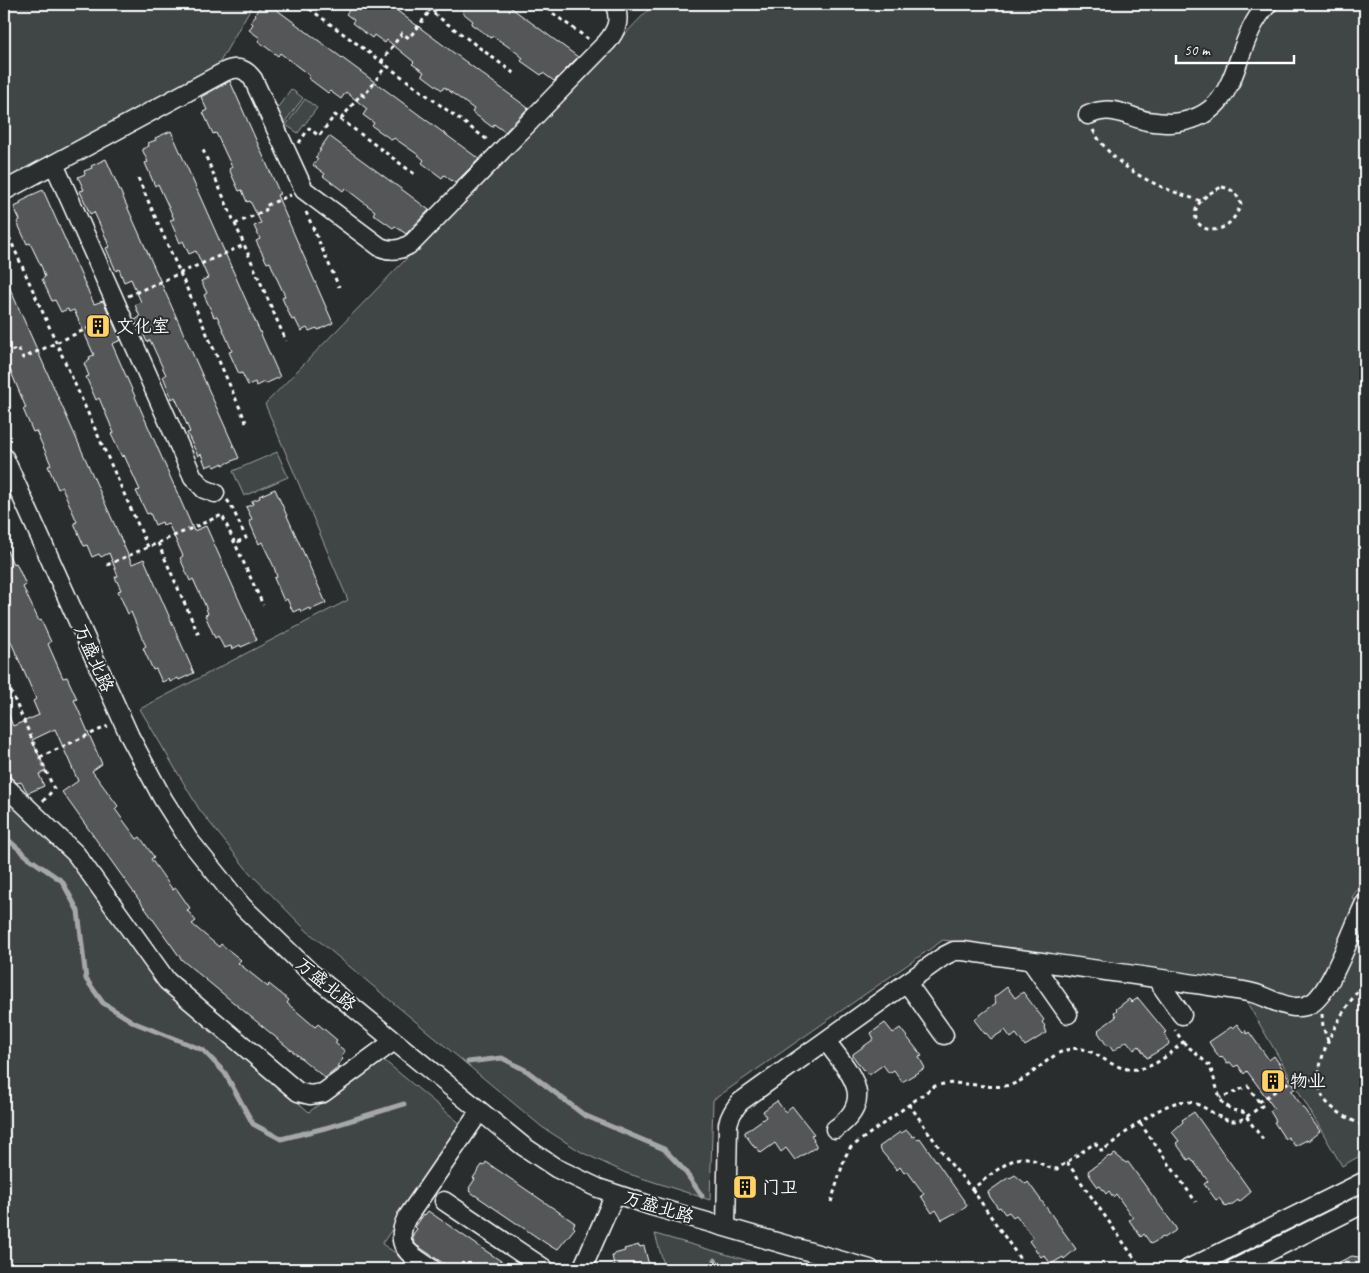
<svg xmlns="http://www.w3.org/2000/svg" width="1369" height="1273" font-family="Caveat,'LXGW WenKai TC',sans-serif">
<rect width="100%" height="100%" fill="#2a2d2e"/>
<filter id="ink" filterUnits="userSpaceOnUse"><feTurbulence type="fractalNoise" baseFrequency=".02" numOctaves="2"/><feDisplacementMap in="SourceGraphic" scale="10" xChannelSelector="R" yChannelSelector="G"/><feConvolveMatrix kernelMatrix="1 2 1 2 8 2 1 2 1" color-interpolation-filters="sRGB"/></filter>
<g filter="url(#ink)">
<path fill="#414445" stroke="#a0a2a2" d="M4 4H253L217 67 4 181Z
M654 4H1365V881L1352 897 1365 920V1153L1342 1166 1234 980 943 940 713 1100 710 1200 626 1173 583 1153 542 1127 307 931 249 872 199 809 140 709 348 600 265 404Z
M291 89 303 98 284 123 273 114Z
M305 99 317 108 298 133 286 125Z
M277 452 288 477 244 496 233 471Z
M4 794 70 856 161 984 309 1112 380 1057 462 1125 382 1244 420 1269H4Z
M655 1234 777 1269H665Z"/>
<g fill="none" stroke-linecap="round" stroke-linejoin="round">
<path stroke="#a6a7a7" stroke-width="5" d="M4 836 30 859 62 881 78 911 86 979 103 1003 135 1023 203 1050 225 1073 253 1124 281 1139 329 1127 404 1104
M468 1062 502 1058 527 1071 584 1115 664 1149 684 1170 702 1196
M715 1260 719 1269"/>
</g>
<path fill="#555758" stroke="#fff" d="M262 4H269L479 159 455 183 444 175 442 178 422 163 424 160 417 154 394 138 392 140 372 126 374 123 363 115 367 109 346 92 341 99 330 91 328 93 308 78 310 76 280 53 278 56 258 41 260 38 249 30 253 24 251 22 256 15 255 14Z
M354 4H388L528 108 505 132 494 124 492 127 472 112 474 109 444 87 442 90 422 75 424 72 412 64 414 62 387 40 385 43 374 35 372 38 352 23 354 20 346 14Z
M469 4H506L578 57 554 81 543 73 541 75 521 61 523 58 516 52 493 36 491 38 471 24 473 21 462 12Z
M230 81 280 194 277 195 333 323 318 330 317 328 309 331 307 328 301 331 295 319 292 320 282 298 285 296 278 281 270 262 267 263 256 241 260 239 254 226 261 223 250 201 247 202 242 190 239 191 229 169 232 167 216 133 213 134 203 112 207 110 201 97Z
M171 131 280 377 265 384 264 382 256 386 255 382 248 385 242 373 239 374 229 352 232 351 221 325 217 316 214 317 204 295 207 293 201 281 208 278 196 251 189 254 183 241 180 243 170 220 174 219 170 210 158 184 155 186 145 163 148 162 142 149 149 146 148 143 156 140 155 138Z
M329 136 408 194 429 210 406 234 395 226 393 228 373 214 375 211 367 205 345 188 343 191 323 176 325 174 313 165 318 159 315 158 321 150H319Z
M106 159 239 458 223 465V463L215 467 213 464 206 467 201 454 198 456 187 433 190 432 175 397 172 399 163 376 166 375 150 340 147 342 142 331 140 332 135 320 140 317 135 305 141 302 131 279 124 282 119 269 116 271 106 248 109 247 106 238 94 212 90 214 80 191 84 190 78 177 85 174 84 171 92 168 91 166Z
M43 190 94 304 103 301 121 340 112 344 194 531 206 526 257 640 241 647 240 645 232 649 231 646 224 648 218 636 215 638 205 615 208 614 205 605 193 579 190 581 180 558 183 556 168 523 163 525 162 522 155 525 150 513 147 514 136 491 140 490 124 455 122 457 111 434 114 433 99 398 96 400 86 377 89 376 84 363 90 360 89 357 94 355 74 310 69 312 68 309 61 312 55 300 52 301 42 279 45 277 42 268 30 243 27 244 17 222 20 220 14 207 21 204 20 202 28 198 27 197Z
M4 275 132 564 144 559 194 673 179 680 178 678 170 682 169 679 162 682 156 669 153 670 143 648 146 646 142 638 131 612 128 614 118 591 121 590 115 577 118 576 109 553 101 557 99 554 92 557 87 545 84 546 74 523 77 522 62 487 58 489 48 466 51 465 46 453 36 431 33 432 23 409 26 408 4 355Z
M275 489 326 603 310 610 309 608 301 612 300 609 293 612 287 599 284 601 274 578 277 577 274 567 262 542 259 544 249 521 252 519 246 507 253 504 252 501 260 498 259 496Z
M4 544 13 564 16 563 26 585 23 587 39 621 41 620 51 642 48 644 63 678 67 677 77 699 74 700 102 764 92 771 118 806 115 809 123 820 137 839 140 837 154 857 151 859 173 890 176 888 190 908 187 910 196 921 192 924 219 947 221 944 241 960 238 963 268 987 269 984 289 1000 287 1003 315 1027 318 1024 337 1040 335 1043 345 1051 341 1057 343 1059 337 1066 339 1067 325 1078 182 960 62 792 78 781 55 729 32 740 46 771 39 774 44 786 28 793 21 782 17 783 10 777 4 762V704L13 726 39 715 33 701 36 699 4 626Z
M1007 987 1015 998 1023 992 1044 1020 1042 1022 1045 1026 1044 1027 1046 1033 1025 1046 1016 1034 1011 1038 1005 1030 991 1039 986 1033 985 1034 975 1021 976 1018 996 1003 994 997Z
M1138 998 1166 1032 1164 1033 1169 1043 1168 1045 1147 1058 1139 1046 1134 1050 1127 1041 1113 1051 1109 1045 1107 1046 1098 1032 1099 1031 1098 1030 1116 1017 1114 1012 1117 1010 1116 1009 1129 999 1132 1002Z
M885 1023 893 1033 900 1028 922 1056 919 1057 925 1068 902 1082 894 1070 889 1073 883 1065 869 1075 864 1069 863 1070 853 1056V1054L874 1039 871 1033Z
M1237 1024 1243 1032 1245 1030 1247 1034 1249 1032 1269 1060 1274 1056 1296 1088 1291 1091 1320 1131 1308 1141 1307 1140 1295 1146 1288 1137 1285 1139 1274 1122 1276 1121 1270 1111 1274 1108 1247 1071 1244 1074 1238 1065 1234 1067 1230 1062 1227 1064 1222 1056 1220 1058 1212 1047 1209 1042 1231 1027 1232 1028Z
M777 1101 785 1112 792 1106 814 1134 811 1135 814 1139 813 1140 816 1145V1147L795 1160 786 1148 781 1152 775 1143 761 1153 756 1147 755 1148 745 1134V1132L766 1117 763 1111Z
M1194 1112 1251 1192 1239 1202 1238 1200 1230 1206 1229 1205 1226 1207 1219 1198 1216 1200 1204 1184 1208 1181 1191 1158 1188 1160 1176 1143 1179 1141 1172 1132 1183 1122 1182 1120Z
M907 1130 913 1137 915 1136 918 1139 920 1138 967 1205 966 1207 955 1214V1213L942 1220 936 1210 932 1213 921 1196 924 1194 907 1171 904 1173 900 1167 897 1170 882 1152 879 1147 900 1132 901 1133Z
M1115 1154 1126 1163 1128 1162 1176 1228 1175 1231 1164 1238 1163 1237 1151 1244 1144 1234 1141 1237 1129 1220 1133 1218 1116 1194 1113 1197 1109 1191 1106 1194 1100 1186 1098 1187 1090 1176 1088 1171 1109 1156 1110 1157Z
M486 1162 575 1223 573 1226 575 1228 558 1249 556 1248 555 1249 544 1242 469 1191 470 1189 469 1188 475 1179 473 1178 482 1165 484 1166Z
M1015 1175 1026 1184 1028 1182 1076 1249 1064 1259 1063 1257 1051 1264 1044 1255 1041 1257 1029 1241 1033 1238 1016 1215 1013 1217 1009 1212 1005 1214 1000 1207 998 1208 990 1197 988 1192 1009 1177 1010 1178Z
M428 1211 480 1247 513 1269H452L416 1245 413 1240V1234L417 1229 415 1227 424 1214 425 1215Z
M639 1245 640 1247 644 1246 650 1269H615L612 1256H614V1254L625 1251 624 1249Z
M1352 1256 1365 1258V1269H1325Z"/>
<g fill="none" stroke-linecap="round" stroke-linejoin="round">
<defs>
<path id="minor" d="M1088 115C1092 114 1097 111 1102 111 1116 108 1133 118 1147 121 1154 122 1163 123 1170 123 1245 119 1228 46 1268 4
M54 164 193 477 204 489 215 493
M4 191 224 72C237 66 245 68 253 79L304 190 380 247C392 252 403 250 413 242L607 42C616 31 620 22 616 8
M4 457 130 737 163 799 189 840 242 906 311 973 523 1146 556 1168 598 1188 652 1206 870 1269
M4 785 76 854 167 981 298 1092 310 1095 323 1093 394 1041
M1031 961 1068 1014
M1156 978 1182 1015
M907 983 944 1035
M826 1041C849 1072 878 1099 835 1129
M444 1201 545 1269
M726 1227 728 1124C730 1115 734 1109 740 1102L944 956 954 951H963C1054 964 1145 976 1236 990 1245 991 1254 993 1262 996 1277 1002 1296 1013 1312 1003 1332 990 1353 927 1365 903
M432 1269C411 1255 393 1248 406 1219L480 1111
M582 1269 615 1194
M1188 1269 1365 1181
M1234 1269 1365 1203"/>
</defs>
<use href="#minor" stroke="#fff" stroke-width="21"/>
<path stroke="#fff" stroke-width="3" stroke-dasharray="4 4" stroke-linecap="butt" d="M303 4 489 141
M421 4 516 75
M540 4 588 39
M433 13 440 4
M381 62 402 33 409 38 430 11
M341 119 361 94 364 96 386 66
M1093 130C1115 170 1159 188 1201 201
M299 143 309 128 319 136 335 115 417 176
M203 150 286 341
M138 178 246 422
M1222 187C1233 189 1237 194 1241 204 1221 259 1161 213 1222 187Z
M306 212 339 287
M235 224 266 210 265 206 291 195
M9 237 148 547
M128 296 244 245
M4 354 18 348 23 358 106 320
M227 500 231 505 246 538 235 543
M158 543 200 638
M107 565 222 515 263 605
M4 676 54 789 43 801
M40 757 108 726
M1365 990 1357 992C1340 1015 1309 1065 1322 1095 1327 1108 1352 1121 1365 1126
M1322 1014 1323 1027 1328 1041
M1183 1042 1210 1066 1220 1098 1223 1103 1232 1110 1243 1112 1264 1141
M1259 1102 1295 1078 1319 1080
M909 1104 950 1163 972 1189C985 1180 1011 1155 1027 1158 1038 1160 1046 1169 1057 1169L1095 1143 1102 1151C1122 1136 1155 1107 1179 1102 1205 1098 1220 1127 1240 1120 1248 1117 1255 1110 1262 1106L1248 1086 1220 1098
M1140 1123 1196 1202
M1067 1162 1142 1269
M972 1189 1020 1259
M831 1202 845 1157 850 1148 933 1087C957 1077 985 1091 1010 1085 1037 1078 1057 1038 1089 1051 1098 1055 1107 1062 1117 1066 1144 1077 1164 1059 1183 1042L1175 1030"/>
<use href="#minor" stroke="#2a2d2e" stroke-width="18"/>
</g>
</g>
<defs>
<symbol id="building-square" viewBox="-11 -11 22 22"><rect x="-9" y="-9" width="18" height="18" rx="4" fill="#ffd166" stroke="#2a2d2e"/><path d="M-4-6H4V6H1V3H-1V6H-4ZM-2.5-4.3h1.7v1.8h-1.7ZM.8-4.3h1.7v1.8H.8ZM-2.5-1h1.7V.8h-1.7ZM.8-1h1.7V.8H.8Z" fill="#111"/></symbol>
</defs>
<g fill-rule="evenodd">
<use href="#building-square" x="84" y="312" width="28" height="28"/>
<use href="#building-square" x="1259" y="1067" width="28" height="28"/>
<use href="#building-square" x="731" y="1173" width="28" height="28"/>
</g>
<g text-anchor="middle" stroke-width="4" stroke-linejoin="round" paint-order="stroke">
<g font-size="18" fill="#fff" stroke="#2a2d2e" text-anchor="start">
<text x="116" y="332">文化室</text>
<text x="1290" y="1087">物业</text>
<text x="762" y="1193">门卫</text>
</g>
<g font-size="18" fill="#fff" stroke="#2a2d2e">
<text transform="translate(94 658) rotate(66)" y="6">万盛北路</text>
<text transform="translate(326 984) rotate(40)" y="6">万盛北路</text>
<text transform="translate(659 1207) rotate(17)" y="6">万盛北路</text>
</g>
</g>
<rect width="1369" height="1273" fill="none" stroke="#2a2d2e" stroke-width="20"/>
<rect x="10" y="10" width="1349" height="1253" fill="none" stroke="#fff" stroke-width="2" filter="url(#ink)"/>
<path d="M1176 55v8h118v-8" fill="none" stroke="#ffffff" stroke-width="2.5"/>
<text x="1184" y="55" font-size="15" fill="#ffffff" stroke="#2a2d2e" stroke-width="4" paint-order="stroke">50 m</text>
</svg>
